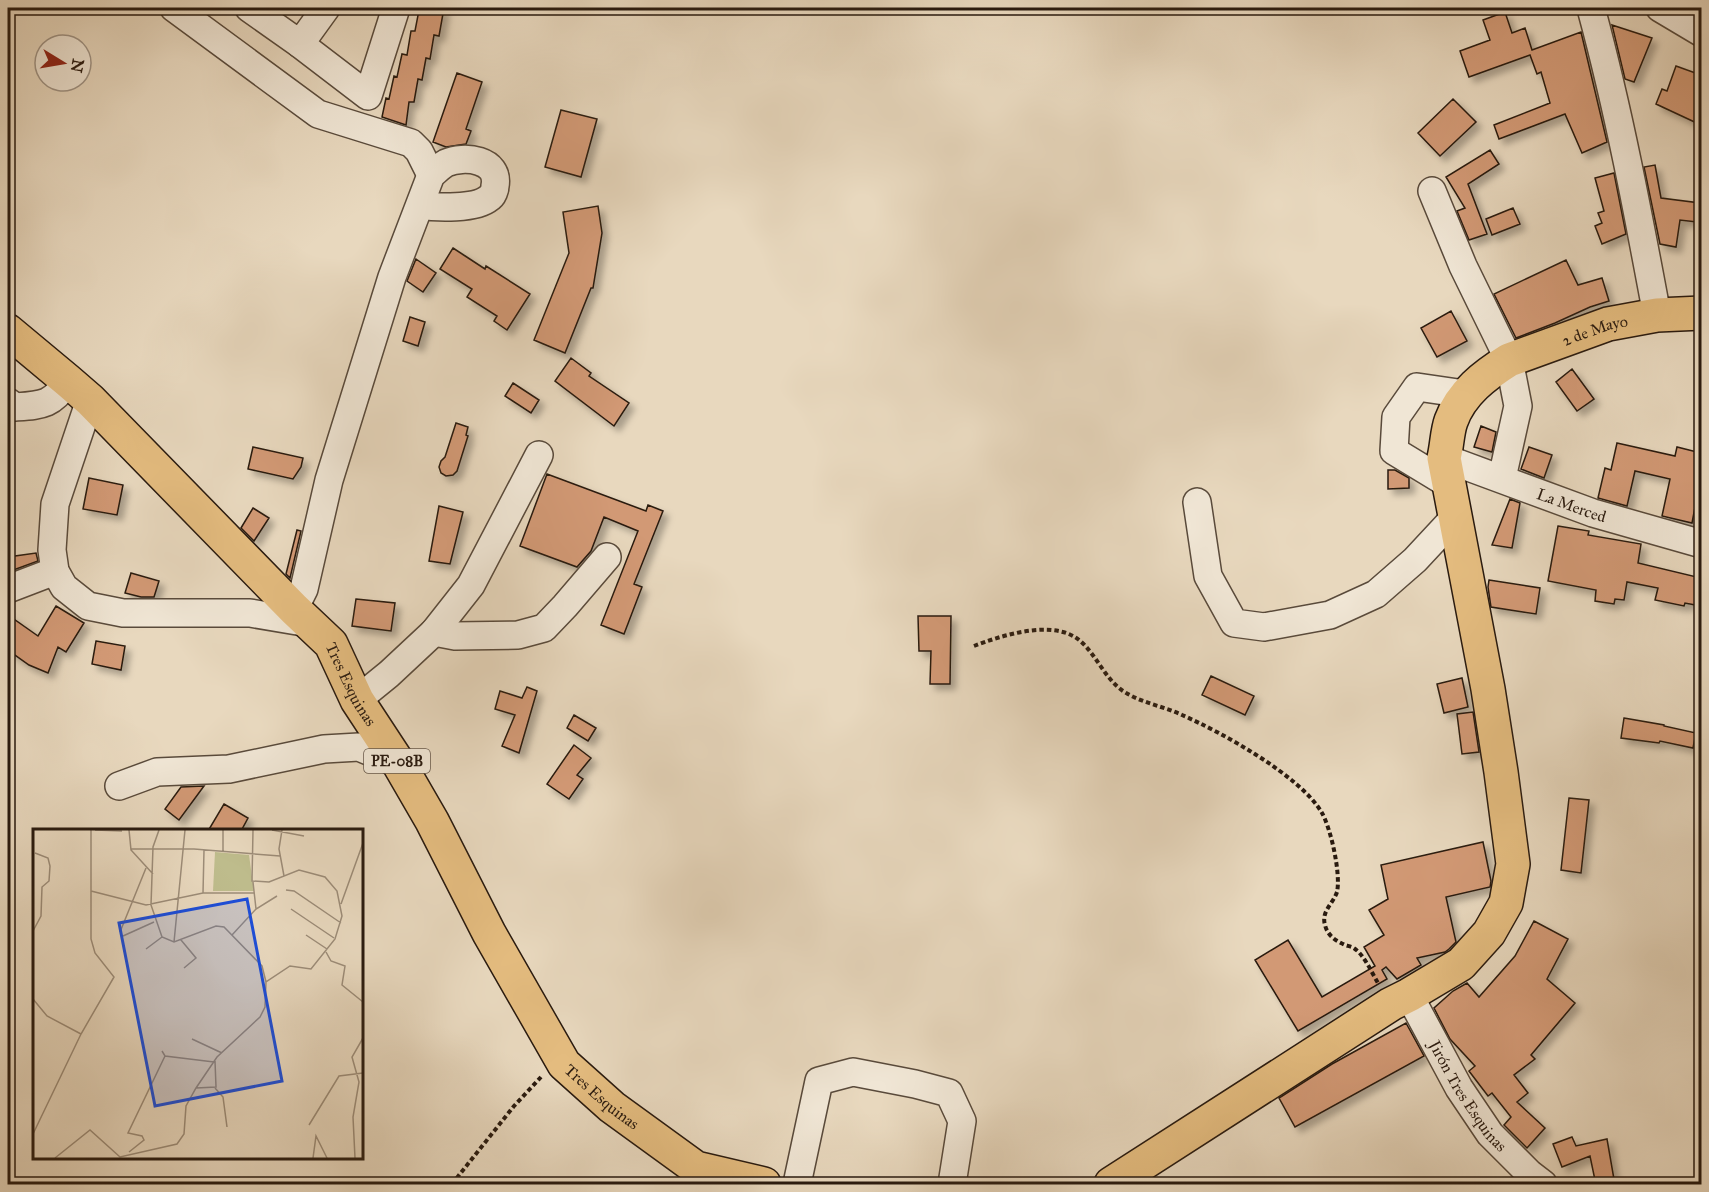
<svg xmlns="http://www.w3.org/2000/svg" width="1709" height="1192" font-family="'IM FELL Great Primer',serif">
<defs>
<filter id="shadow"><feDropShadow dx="5.5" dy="5.5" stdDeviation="3" flood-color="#0004"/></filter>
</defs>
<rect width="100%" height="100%" fill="#e8d8be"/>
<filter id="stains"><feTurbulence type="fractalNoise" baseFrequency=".00333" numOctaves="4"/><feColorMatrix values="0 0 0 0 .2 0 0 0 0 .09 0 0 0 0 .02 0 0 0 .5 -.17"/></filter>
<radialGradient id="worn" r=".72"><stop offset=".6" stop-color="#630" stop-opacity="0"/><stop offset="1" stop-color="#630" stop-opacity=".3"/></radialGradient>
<path fill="#d29975" stroke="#291a0f" stroke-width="1.5" filter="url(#shadow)" d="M428 8H444L439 36 434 35 430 59 426 58 422 80 418 79 414 102H409L406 125 382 117 386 98 389 99 394 76 397 77 402 54 407 55 411 31H415L419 10 427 11Z
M1505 12 1512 33 1525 28 1532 50 1581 32 1607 142 1582 153 1565 114 1499 139 1494 125 1550 103 1541 72 1537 74 1530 55 1469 77 1460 51 1490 40 1483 20Z
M1612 25 1652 38 1634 82 1625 79Z
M1676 66 1701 75V125L1656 104 1662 89 1667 91Z
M457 73 482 82 466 129 471 131 466 144 446 147 433 142Z
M1453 99 1476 122 1440 156 1418 133Z
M561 110 597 119 581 177 545 167Z
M1490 150 1499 164 1468 184 1487 234 1469 240 1457 211 1465 208 1446 177Z
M1655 165 1661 198 1700 203 1697 222 1680 220 1676 247 1660 244 1644 167Z
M1614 173 1626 234 1602 244 1595 226 1602 223 1598 213 1604 211 1595 178Z
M598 206 602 233 593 288H591L565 353 534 340 569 253 563 212Z
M1513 208 1520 224 1492 235 1486 219Z
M453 248 485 269 486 266 530 294 507 330 494 321 497 316 467 297 472 289 440 269Z
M416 259 436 273 423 292 407 281Z
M1566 260 1578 285 1602 278 1609 301 1590 307 1555 323 1516 338 1494 294Z
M1451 311 1467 341 1437 357 1421 328Z
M410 317 425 322 418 346 403 341Z
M571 358 591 373 589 376 629 403 614 426 555 381Z
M1572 369 1594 399 1577 411 1556 382Z
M513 383 539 400 531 413 505 396Z
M456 423 468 427 466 435 468 436 457 471 453 475 446 476 441 473 439 467 441 461 445 457Z
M1481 426 1496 432 1492 452 1474 447Z
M1617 443 1675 456 1677 447 1701 453V476L1692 523 1662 516 1670 479 1635 471 1627 506 1598 498 1605 468 1611 470Z
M253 447 303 458 301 467 293 479 248 469Z
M1529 447 1552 455 1544 478 1521 469Z
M1388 470H1395L1409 478V488L1388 489Z
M547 474 646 511 648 505 663 511 634 584 642 587 624 634 601 625 638 531 604 517 591 551 577 567 520 546Z
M89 478 123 485 117 515 83 509Z
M1510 499 1520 503 1512 548 1492 545Z
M439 506 463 512 450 564 429 561Z
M253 508 269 518 254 541 241 528Z
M1558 526 1589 531 1588 535 1641 544 1638 563 1701 578V606L1685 603 1684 606 1655 600 1658 588 1627 582 1624 600 1615 599 1614 604 1595 601 1596 590 1548 581Z
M297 530 301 531 290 578 286 574Z
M36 553 38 561 8 572V557Z
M131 573 159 581 154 597H141L125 593Z
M1489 580 1540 588 1536 614 1491 607 1488 587Z
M356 599 395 603 391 631 352 626Z
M56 606 84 623 66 652 58 647 48 673 29 665 8 650V615L38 636Z
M918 616H951L950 684H930L931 651H919Z
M96 641 125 646 121 670 92 664Z
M1211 676 1254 696 1245 715 1202 695Z
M1462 678 1468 707 1444 713 1437 684Z
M527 687 537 691 519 753 502 746 515 715 495 709 500 691 522 698Z
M1473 712 1479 752 1462 754 1457 714Z
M574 715 596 728 588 741 567 728Z
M1624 718 1664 725V726L1696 733 1693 748 1660 741 1659 743 1621 738Z
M574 745 591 758 577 775 583 779 569 799 547 784Z
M204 786 179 820 165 809 181 787Z
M1569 798 1589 800 1581 873 1561 870Z
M224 804 248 818 241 831H208Z
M1483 842 1491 881 1490 887 1446 897 1456 942 1449 949 1445 952 1417 958 1421 965 1397 979 1386 967 1382 970 1387 979 1298 1031 1255 960 1288 940 1322 997 1375 966 1364 947 1384 935 1369 910 1388 899 1381 865Z
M1534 921 1568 939 1547 979 1575 1003 1531 1055 1535 1059 1514 1075 1528 1093 1517 1102 1545 1128 1527 1148 1504 1125 1511 1117 1492 1093 1488 1096 1469 1071 1475 1066 1450 1039 1434 1008 1453 991 1467 983 1479 997 1515 956Z
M1406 1023 1424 1056 1295 1127 1279 1098 1332 1064Z
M1572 1137 1576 1146 1607 1139 1615 1185H1596L1590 1156 1562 1167 1553 1144Z"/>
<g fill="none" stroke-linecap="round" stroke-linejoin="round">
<defs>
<g id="minor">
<path d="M174 8 318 114 411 143 419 151 431 175"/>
<path d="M249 8 300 44 326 8"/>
<path d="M1660 8 1702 33"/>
<path d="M1592 12C1619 112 1638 213 1657 315"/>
<path d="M300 44 368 96 396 8"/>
<path d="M1432 191 1463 266 1509 360 1518 406 1502 478"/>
<path d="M90 400 55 504 52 550 55 571 64 587 88 606 123 613H250L309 623"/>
<path d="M8 402 15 407C43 405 52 405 68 381"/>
<path id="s1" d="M1444 458 1593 513 1702 544"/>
<path d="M1450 485 1394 451 1396 417 1417 387 1465 394"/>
<path d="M1197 502 1208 576 1234 623 1264 627 1330 615 1376 594 1415 560 1455 517"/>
<path d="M8 589 55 571"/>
<path d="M294 609 304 589 329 480 392 277 431 175C436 171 441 166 446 163 464 155 500 159 495 186 495 189 493 196 489 198 476 209 437 208 420 205"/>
<path d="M434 632 455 636 518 635 544 628 565 606 607 557"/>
<path d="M357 700 389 674 434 632 471 585 539 455"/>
<path d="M119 786 157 772 229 769 324 749 359 747 399 764"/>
<path id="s2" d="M1409 995 1459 1088 1490 1134 1530 1174 1543 1184"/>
<path d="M797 1184 819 1081 853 1072 915 1084 949 1093 962 1121 952 1184"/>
</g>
<g id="major">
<path id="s3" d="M1111 1184 1391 1004 1409 995 1461 964 1489 933 1506 903 1513 864 1501 772 1488 689 1444 458C1447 446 1447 432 1451 421 1461 393 1485 375 1509 360L1608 324 1657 315 1702 313"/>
</g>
<g id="highway">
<path id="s4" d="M8 331 68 381 90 400 294 609 331 644 357 700 399 764 432 821 489 933 564 1064 612 1107 696 1168 764 1184"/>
</g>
</defs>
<use href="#minor" stroke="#594a3b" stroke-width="30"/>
<use href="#major" stroke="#291a0f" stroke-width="36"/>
<use href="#highway" stroke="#291a0f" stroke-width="36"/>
<path stroke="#291a0f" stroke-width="4" stroke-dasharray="4.5 3" stroke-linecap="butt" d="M974 646C1000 636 1044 622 1071 635 1093 645 1102 677 1123 691 1141 703 1163 706 1182 715 1221 732 1301 776 1322 813 1331 829 1341 874 1337 892 1333 904 1321 911 1325 925 1327 934 1334 940 1343 944 1346 946 1352 946 1355 949 1364 955 1372 973 1378 983
M452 1184 514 1106 541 1077"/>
<use href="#minor" stroke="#f0e6d5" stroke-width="27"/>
<use href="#major" stroke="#e4bc7f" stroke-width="33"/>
<use href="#highway" stroke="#e4bc7f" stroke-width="33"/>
</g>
<g text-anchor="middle" stroke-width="6" stroke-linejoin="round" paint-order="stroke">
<rect fill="#f0e6d5" stroke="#65574a" stroke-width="1.5" x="364" y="749" width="66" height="24" rx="4.5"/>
<g font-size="15" font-weight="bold" fill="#291a0f">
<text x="397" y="766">PE-08B</text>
</g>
<g font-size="16" fill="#291a0f" stroke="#f0e6d5">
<text dy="6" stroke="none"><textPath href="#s3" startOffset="1156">2 de Mayo</textPath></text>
<text dy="6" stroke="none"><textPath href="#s1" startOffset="136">La Merced</textPath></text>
<text dy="6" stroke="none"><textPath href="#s4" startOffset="495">Tres Esquinas</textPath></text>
<text dy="6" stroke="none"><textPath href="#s2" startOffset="117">Jirón Tres Esquinas</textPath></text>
<text dy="6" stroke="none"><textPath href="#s4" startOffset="981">Tres Esquinas</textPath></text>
</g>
</g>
<g transform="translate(33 829)">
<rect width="330" height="330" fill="#e8d8be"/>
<path d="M182 23 216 26 221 62H180Z" fill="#bebc8c"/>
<path fill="none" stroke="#9c8c78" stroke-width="1.5" d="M62 1 89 2M96 1 98 21 120 45M126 1 120 18 118 76 129 108 141 113 183 97 191 98 229 137 233 153M190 1V23M239 1 271 7M249 1 246 20 251 47M98 20H161L247 27M220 53 223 80M253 61 261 62 308 94M58 62 113 76 170 64H221M170 64 171 21M308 75 330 14M258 80 301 109M0 102 8 87 9 58 16 52 17 37 15 29 2 24M87 103 113 39M199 106 223 80 244 67M273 106 294 120M90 107 121 93M148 111 163 129 151 139M141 113 152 1M113 120 129 108M293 123 298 132 312 137 309 156 330 173M0 170 14 187 48 205M159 210 189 224M129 222 132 227 181 233M163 259 183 258 182 232M182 259 190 268 194 298M276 296 306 247 330 244M0 305 48 205 81 148 62 124 58 110V1M96 323 111 311 109 307 95 304 132 227M22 329 57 301 87 328 144 315 151 305 153 277 163 259 184 228 227 188 232 178 233 153 257 137 278 140 302 110 309 87 304 62 292 48 266 41 236 53 219 52 220 1M280 329 283 307 294 329M322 329 320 288 326 253 319 228 330 209"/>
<path fill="#1d4ed8" fill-opacity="0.15" stroke="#1d4ed8" stroke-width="3" d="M214 70 249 252 122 277 86 94Z"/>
<rect width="330" height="330" fill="none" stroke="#291a0f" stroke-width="3"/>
</g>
<rect width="1709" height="1192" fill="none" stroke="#e8d8be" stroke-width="30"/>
<rect x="9" y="9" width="1691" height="1174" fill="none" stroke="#291a0f" stroke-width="3"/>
<rect x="15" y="15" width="1679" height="1162" fill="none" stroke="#291a0f" stroke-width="1.5"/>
<g transform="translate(63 63) rotate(101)"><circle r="28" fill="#f0e6d5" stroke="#a09486" stroke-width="1.5"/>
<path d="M0-4.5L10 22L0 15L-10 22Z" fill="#8f2418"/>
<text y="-9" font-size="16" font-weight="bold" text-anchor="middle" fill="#291a0f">N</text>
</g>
<rect width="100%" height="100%" filter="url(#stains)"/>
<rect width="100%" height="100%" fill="url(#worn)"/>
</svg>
